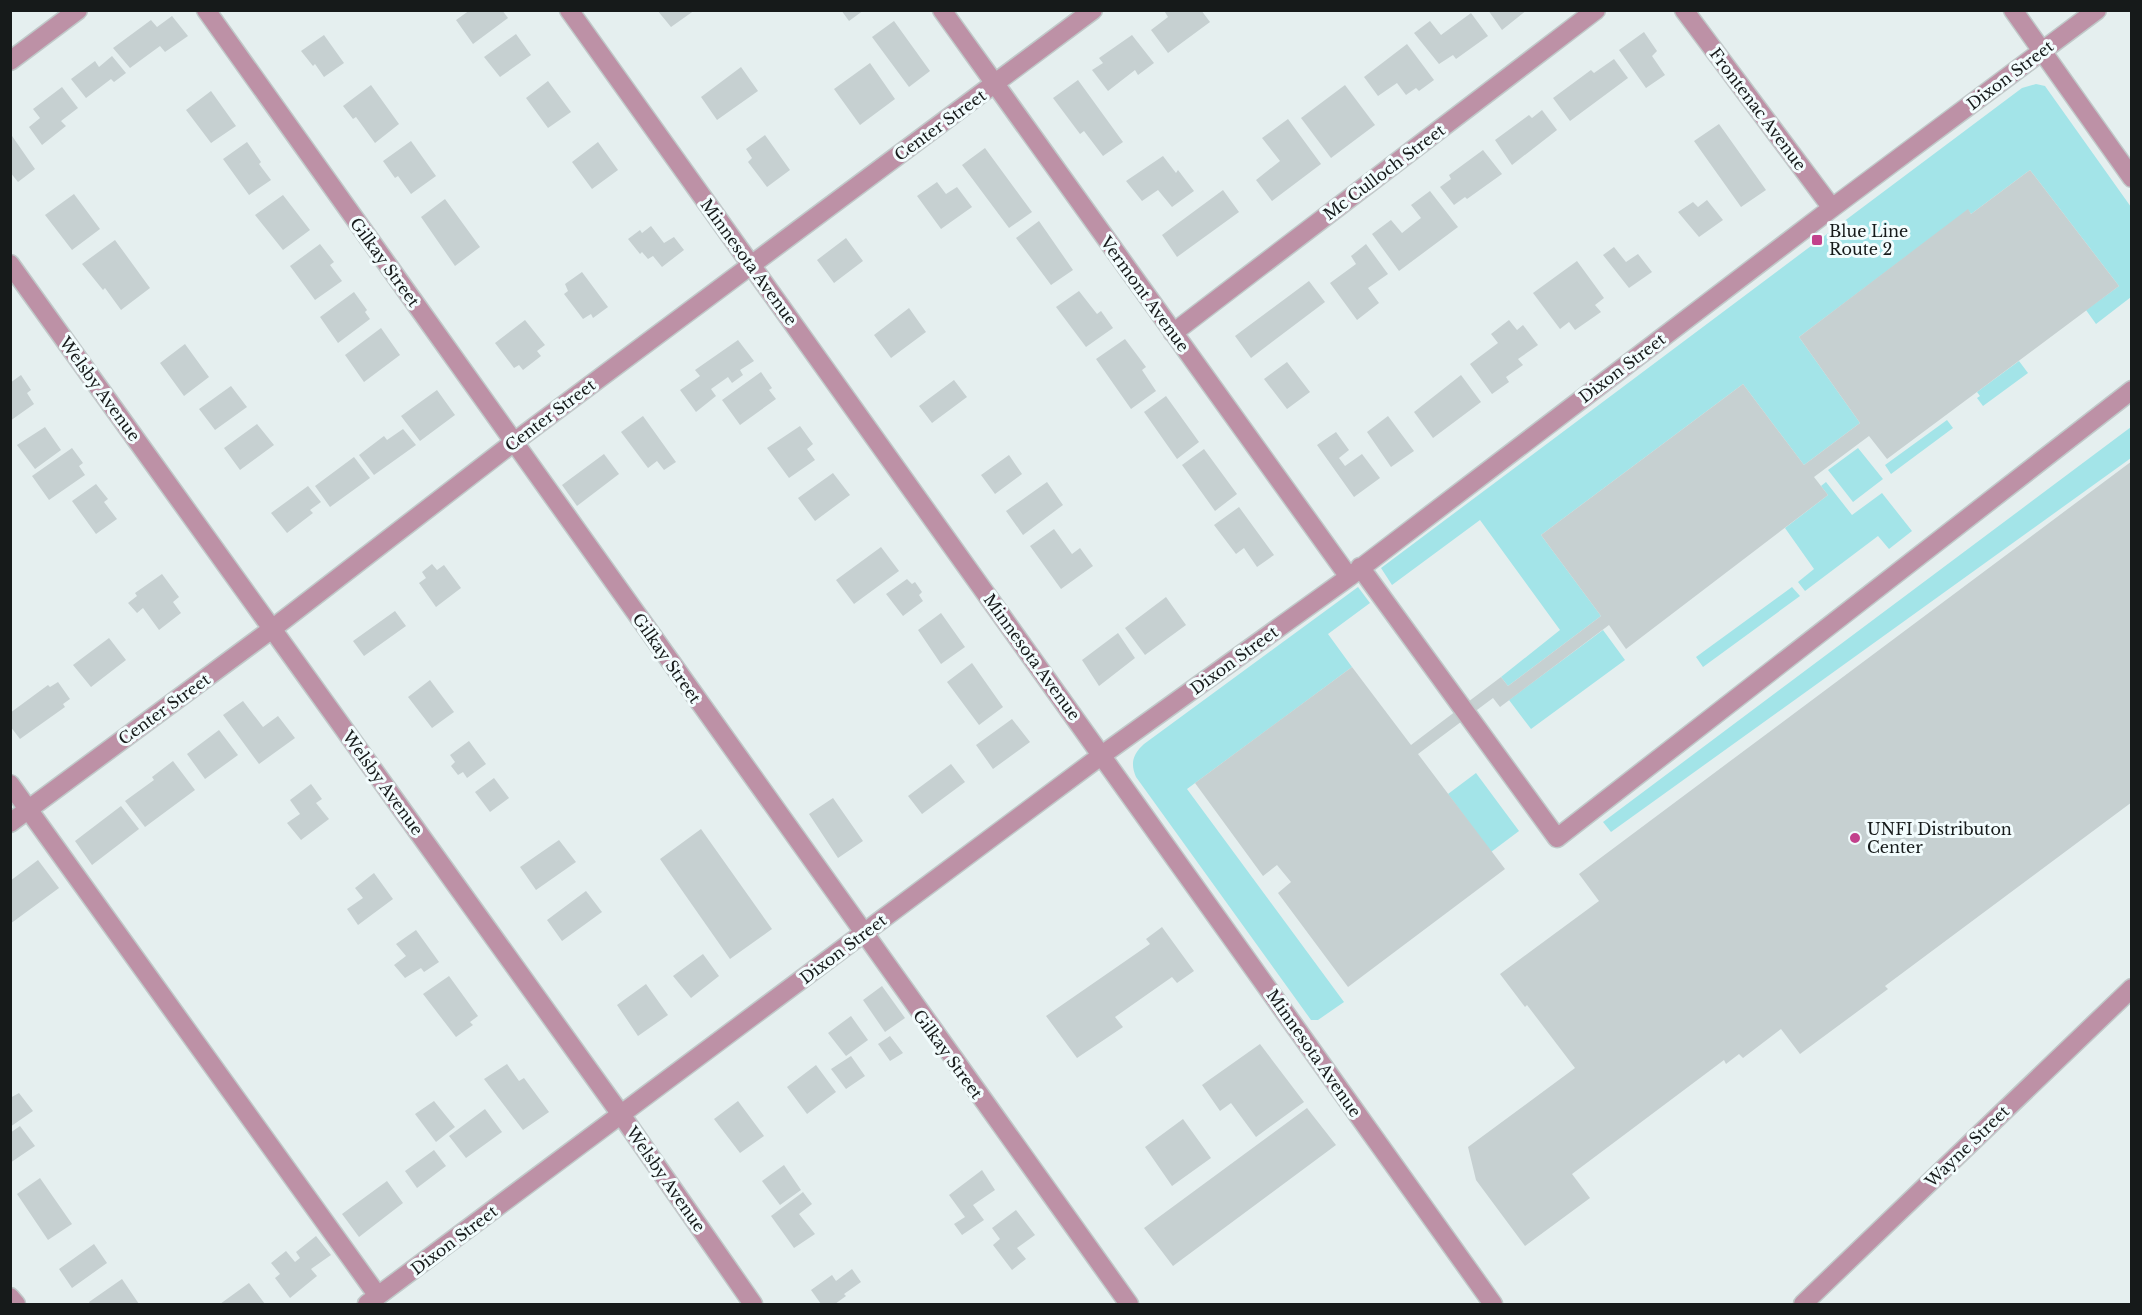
<svg xmlns="http://www.w3.org/2000/svg" width="2142" height="1315" font-family="'Libre Baskerville',serif">
<rect width="100%" height="100%" fill="#e5efef"/>
<path fill="#a3e4e8" d="M2036 84 2045 86 2131 207V297L2096 324 2086 310 2119 286 2030 170 1971 214 1968 210 1799 337 1860 423 1804 465 1743 384 1541 535 1601 616 1508 686 1501 677 1560 630 1480 520 1392 585 1381 568 2022 88Z
M2019 361 2028 373 1983 406 1977 398 1980 396 1977 392Z
M1947 420 1953 428 1891 474 1885 465Z
M2131 427V458L1611 832 1603 822Z
M1858 448 1883 479 1853 502 1828 470Z
M1826 482 1852 515 1882 493 1912 531 1889 549 1878 536 1805 591 1798 582 1814 569 1785 528 1828 495 1821 486Z
M1358 587 1370 603 1328 634 1352 667 1187 789 1344 1002 1318 1020H1311L1136 777C1130 763 1133 754 1144 744Z
M1792 587 1800 596 1703 667 1696 657Z
M1603 630 1625 660 1531 729 1509 700Z
M1476 773 1519 831 1491 852 1448 794Z"/>
<path fill="#c6d0d1" d="M470 10H502L508 18 473 44 456 20Z
M657 10H695L671 27Z
M841 10H864L849 21Z
M1167 10H1201L1210 22 1168 53 1151 30 1168 17 1165 12Z
M1488 10H1527L1502 30Z
M1471 13 1488 36 1456 59 1453 55 1439 64 1414 33 1430 21 1441 35Z
M172 16 188 36 165 52 160 46 130 68 113 48 151 20 157 27Z
M894 21 930 71 909 87 872 37Z
M1644 32 1657 51 1652 56 1665 75 1646 88 1619 50Z
M516 34 531 55 500 77 484 57Z
M324 35 344 63 324 77 315 64 313 66 301 51Z
M1132 35 1154 63 1138 75 1135 70 1108 91 1092 70 1103 63 1099 58Z
M1407 44 1434 80 1419 91 1416 88 1406 95 1397 83 1378 96 1364 77Z
M112 56 126 73 114 82 111 79 86 98 71 79 95 61 99 67Z
M1614 59 1628 78 1570 121 1553 98 1591 70 1594 73Z
M870 63 895 99 860 125 834 89Z
M741 67 758 91 717 120 701 97Z
M1078 80 1123 142 1103 156 1084 131 1080 134 1053 98Z
M548 81 571 112 548 128 526 98Z
M371 85 399 124 375 143 356 117 353 119 343 106Z
M1345 85 1375 125 1331 158 1301 118Z
M62 87 78 108 61 121 66 126 42 145 29 127 40 118 33 109Z
M211 91 236 126 211 143 186 110Z
M1542 110 1557 130 1512 165 1495 140 1529 115 1532 118Z
M1288 119 1321 164 1272 201 1256 180 1280 161 1262 138Z
M1719 124 1766 190 1741 207 1694 141Z
M10 133 35 169 18 182 10 172Z
M765 135 790 170 767 187 748 162 752 158 746 149Z
M411 141 436 176 411 194 398 176 395 178 383 161Z
M247 142 261 162 259 164 271 180 249 195 223 159Z
M598 142 618 170 592 189 572 162Z
M985 148 1032 212 1009 228 962 165Z
M1483 150 1502 174 1467 199 1465 197 1454 205 1440 187 1451 179 1449 175Z
M1163 156 1176 173 1178 170 1194 191 1172 207 1158 190 1142 201 1126 181Z
M2030 170 2119 286 1887 459 1869 436 1814 477 1828 495 1626 649 1609 625 1500 707 1493 698 1418 754 1505 869 1348 987 1278 893 1291 882 1277 865 1263 876 1195 783 1352 667 1411 745 1501 677 1508 686 1601 616 1541 535 1743 384 1804 465 1860 423 1799 337 1968 209 1971 214Z
M937 182 946 194 957 187 972 207 941 229 917 196Z
M1223 190 1239 212 1177 257 1162 235Z
M1430 191 1458 227 1399 271 1372 234 1391 220 1402 233 1421 218 1411 205Z
M74 194 100 229 72 250 45 215Z
M283 195 310 230 283 250 255 215Z
M445 199 480 247 455 266 421 217Z
M1707 200 1723 220 1699 237 1678 212 1693 202 1698 207Z
M1039 221 1073 270 1051 285 1016 238Z
M651 226 664 243 674 237 684 250 662 267 653 256 648 259 642 252 640 254 628 239 640 230 642 233Z
M846 238 863 261 834 283 817 260Z
M115 240 150 288 121 310 105 288 103 290 82 264Z
M320 244 334 262 330 265 342 281 315 300 290 266Z
M1366 244 1388 274 1368 288 1379 303 1357 320 1330 283 1356 264 1351 256Z
M1614 247 1626 262 1638 254 1652 272 1629 288 1603 255Z
M1577 261 1604 298 1595 305 1601 312 1575 330 1569 322 1560 329 1533 293Z
M582 272 608 307 593 318 591 314 583 319 564 294 568 291 565 284Z
M1309 281 1325 302 1251 358 1235 336Z
M1079 291 1097 314 1101 311 1113 328 1086 347 1056 307Z
M354 292 367 310 365 312 370 319 338 343 320 317Z
M909 308 926 332 891 358 874 335Z
M525 320 545 345 537 351 541 356 523 370 519 365 514 368 495 343Z
M1509 320 1517 330 1523 325 1538 345 1518 359 1523 365 1506 377 1509 382 1492 394 1470 364 1498 343 1491 334Z
M381 328 400 355 364 382 345 355Z
M1125 339 1146 367 1142 370 1156 391 1131 409 1096 359Z
M738 340 754 361 740 370 743 375 732 383 728 377 711 389 716 396 696 412 680 390 700 376 695 370Z
M185 344 209 377 184 396 160 363Z
M1287 362 1310 392 1287 409 1264 379Z
M761 372 772 388 769 390 776 399 740 425 722 400Z
M21 375 31 390 27 393 34 404 10 421V383Z
M1461 375 1481 402 1433 438 1414 412Z
M954 380 967 397 932 423 919 406Z
M231 386 247 407 215 430 199 409Z
M437 390 455 415 420 441 401 416Z
M1166 396 1199 442 1177 459 1144 412Z
M643 416 676 462 664 470 657 461 648 468 621 432Z
M1388 416 1414 451 1391 467 1367 432Z
M257 424 274 445 240 470 224 448Z
M800 426 813 444 807 449 815 460 789 478 767 448Z
M45 427 61 450 35 469 17 445Z
M403 429 416 445 374 475 359 455 384 436 387 440Z
M1336 432 1349 450 1339 458 1345 466 1362 454 1380 478 1354 497 1317 445Z
M72 448 83 463 79 466 85 475 49 500 32 476Z
M1204 449 1237 494 1215 511 1182 465Z
M604 454 619 474 577 506 562 485Z
M1009 455 1022 474 995 494 981 475Z
M354 457 370 478 330 507 315 486Z
M2132 461V802L1885 986 1888 989 1800 1054 1781 1029 1743 1058 1739 1054 1726 1064 1724 1060 1572 1174 1590 1198 1525 1246 1476 1180 1468 1147 1575 1068 1527 1005 1525 1007 1500 974 1599 901 1579 874Z
M833 473 850 495 815 521 798 498Z
M1047 482 1063 505 1023 535 1006 511Z
M96 484 108 499 104 502 117 519 96 534 72 501Z
M308 486 321 502 310 510 313 513 287 533 271 513Z
M1239 507 1274 555 1257 567 1244 548 1236 554 1214 525Z
M1054 529 1072 554 1080 548 1093 566 1061 589 1030 546Z
M881 547 899 571 854 604 836 580Z
M432 564 437 570 444 565 461 588 436 607 419 583 426 578 422 572Z
M162 574 179 597 173 602 181 613 159 630 143 608 137 613 128 603 137 596 135 593Z
M907 579 912 584 915 582 922 592 919 595 923 601 903 616 886 594Z
M1166 597 1186 625 1145 655 1125 628Z
M395 611 406 626 364 656 353 641Z
M941 613 965 647 941 664 918 630Z
M1118 633 1135 658 1099 686 1082 660Z
M109 638 126 660 91 687 73 665Z
M972 663 1003 707 979 725 947 682Z
M430 680 454 712 432 728 408 697Z
M58 682 70 699 63 704 65 707 20 739 10 726V713L48 685 50 687Z
M243 701 263 727 278 716 295 738 259 764 223 715Z
M1012 719 1030 742 993 769 976 745Z
M219 730 238 755 205 779 187 754Z
M469 741 486 764 467 778 463 772 458 775 451 766 455 762 450 755Z
M173 761 195 790 145 827 125 801 154 780 152 777Z
M951 764 965 782 922 814 908 796Z
M494 778 509 798 490 812 475 792Z
M311 784 322 799 316 803 329 819 301 840 287 823 300 814 290 800Z
M833 798 863 841 838 858 809 814Z
M121 806 139 829 92 865 75 841Z
M701 829 772 929 730 959 660 859Z
M559 840 576 862 536 890 520 867Z
M38 860 59 888 10 924V881Z
M374 873 393 899 358 925 347 909 363 898 355 888Z
M586 891 602 912 562 941 547 920Z
M1162 927 1194 971 1177 983 1172 977 1115 1017 1123 1027 1077 1058 1046 1016 1150 944 1146 939Z
M416 930 439 962 424 972 421 968 405 978 394 965 406 956 396 944Z
M703 954 719 976 691 998 673 976Z
M449 976 478 1016 470 1022 473 1025 456 1037 423 994Z
M646 984 668 1015 638 1036 617 1005Z
M882 986 905 1018 885 1032 863 1000Z
M851 1016 868 1040 846 1056 828 1033Z
M890 1036 903 1053 890 1061 878 1044Z
M1260 1044 1304 1102 1256 1137 1231 1103 1220 1111 1202 1085Z
M851 1056 865 1076 846 1089 831 1069Z
M507 1064 519 1081 524 1078 549 1112 523 1130 484 1079Z
M816 1065 836 1092 807 1114 787 1087Z
M19 1093 33 1111 10 1127V1098Z
M434 1101 455 1127 436 1142 415 1114Z
M738 1101 764 1136 740 1153 714 1119Z
M1307 1108 1336 1145 1173 1266 1144 1228Z
M485 1109 502 1132 466 1158 449 1136Z
M1183 1119 1211 1158 1172 1186 1145 1147Z
M20 1126 35 1146 10 1163V1133Z
M434 1150 446 1166 417 1188 405 1171Z
M784 1165 801 1190 780 1205 762 1181Z
M982 1170 995 1190 973 1205 984 1220 962 1235 954 1224 965 1217 949 1195Z
M40 1178 72 1224 48 1240 17 1194Z
M387 1181 403 1203 359 1237 342 1214Z
M803 1192 812 1204 799 1214 815 1234 794 1248 771 1216Z
M1016 1210 1035 1235 1017 1248 1026 1259 1012 1270 993 1245 1000 1239 992 1228Z
M316 1236 331 1255 311 1269 317 1276 290 1298 275 1278 280 1274 271 1263 286 1251 295 1262 300 1258 296 1252Z
M94 1244 107 1263 72 1288 59 1269Z
M852 1269 861 1282 844 1294 846 1296 835 1304H821L811 1290 832 1275 836 1281Z
M122 1279 139 1304H90L89 1302Z
M249 1283 265 1304H220Z"/>
<g fill="none" stroke-linecap="round" stroke-linejoin="round">
<defs>
<path id="minor" d="M206 10C514 441 819 874 1129 1304
M569 10 1493 1304
M942 10 1349 577
M1684 10 1832 208
M2013 10 2132 178
M10 61 78 10
M10 264 622 1116 753 1304
M1173 333 1596 10
M1360 567 1557 838 2132 390
M10 784 378 1296
M10 823 272 629 514 442 1093 10
M10 1297 16 1304
M367 1304 1102 755 1349 577 1832 208 2097 10
M1803 1304 2132 988"/>
</defs>
<use href="#minor" stroke="#c0c9c9" stroke-width="21"/>
<use href="#minor" stroke="#bd91a6" stroke-width="18"/>
</g>
<g fill="#c2418c" stroke="#f2fcfd" stroke-width="2">
<rect x="1811" y="234" width="12" height="12" rx="3"/>
<circle cx="1855" cy="838" r="6"/>
</g>
<g text-anchor="middle" stroke-width="6" stroke-linejoin="round" paint-order="stroke">
<g font-size="16" fill="#161a1a" stroke="#f2fcfd">
<text transform="translate(2010 75) rotate(-37)" y="6">Dixon Street</text>
<text transform="translate(1758 109) rotate(53)" y="6">Frontenac Avenue</text>
<text transform="translate(940 125) rotate(-36)" y="6">Center Street</text>
<text transform="translate(1384 172) rotate(-37)" y="6">Mc Culloch Street</text>
<text transform="translate(385 262) rotate(54)" y="6">Gilkay Street</text>
<text transform="translate(749 262) rotate(54)" y="6">Minnesota Avenue</text>
<text transform="translate(1145 294) rotate(54)" y="6">Vermont Avenue</text>
<text transform="translate(1622 368) rotate(-37)" y="6">Dixon Street</text>
<text transform="translate(100 389) rotate(54)" y="6">Welsby Avenue</text>
<text transform="translate(550 415) rotate(-37)" y="6">Center Street</text>
<text transform="translate(1032 657) rotate(54)" y="6">Minnesota Avenue</text>
<text transform="translate(667 658) rotate(55)" y="6">Gilkay Street</text>
<text transform="translate(1234 660) rotate(-36)" y="6">Dixon Street</text>
<text transform="translate(164 709) rotate(-36)" y="6">Center Street</text>
<text transform="translate(383 783) rotate(54)" y="6">Welsby Avenue</text>
<text transform="translate(843 949) rotate(-37)" y="6">Dixon Street</text>
<text transform="translate(1314 1053) rotate(55)" y="6">Minnesota Avenue</text>
<text transform="translate(948 1054) rotate(54)" y="6">Gilkay Street</text>
<text transform="translate(1967 1146) rotate(-44)" y="6">Wayne Street</text>
<text transform="translate(666 1179) rotate(55)" y="6">Welsby Avenue</text>
<text transform="translate(454 1240) rotate(-37)" y="6">Dixon Street</text>
</g>
<g font-size="16" fill="#161a1a" stroke="#f2fcfd" text-anchor="start">
<text x="1829" y="237">Blue Line<tspan x="1829" dy="18">Route 2</tspan></text>
<text x="1867" y="835">UNFI Distributon<tspan x="1867" dy="18">Center</tspan></text>
</g>
</g>
<rect width="2142" height="1315" fill="none" stroke="#161a1a" stroke-width="24"/>
</svg>
